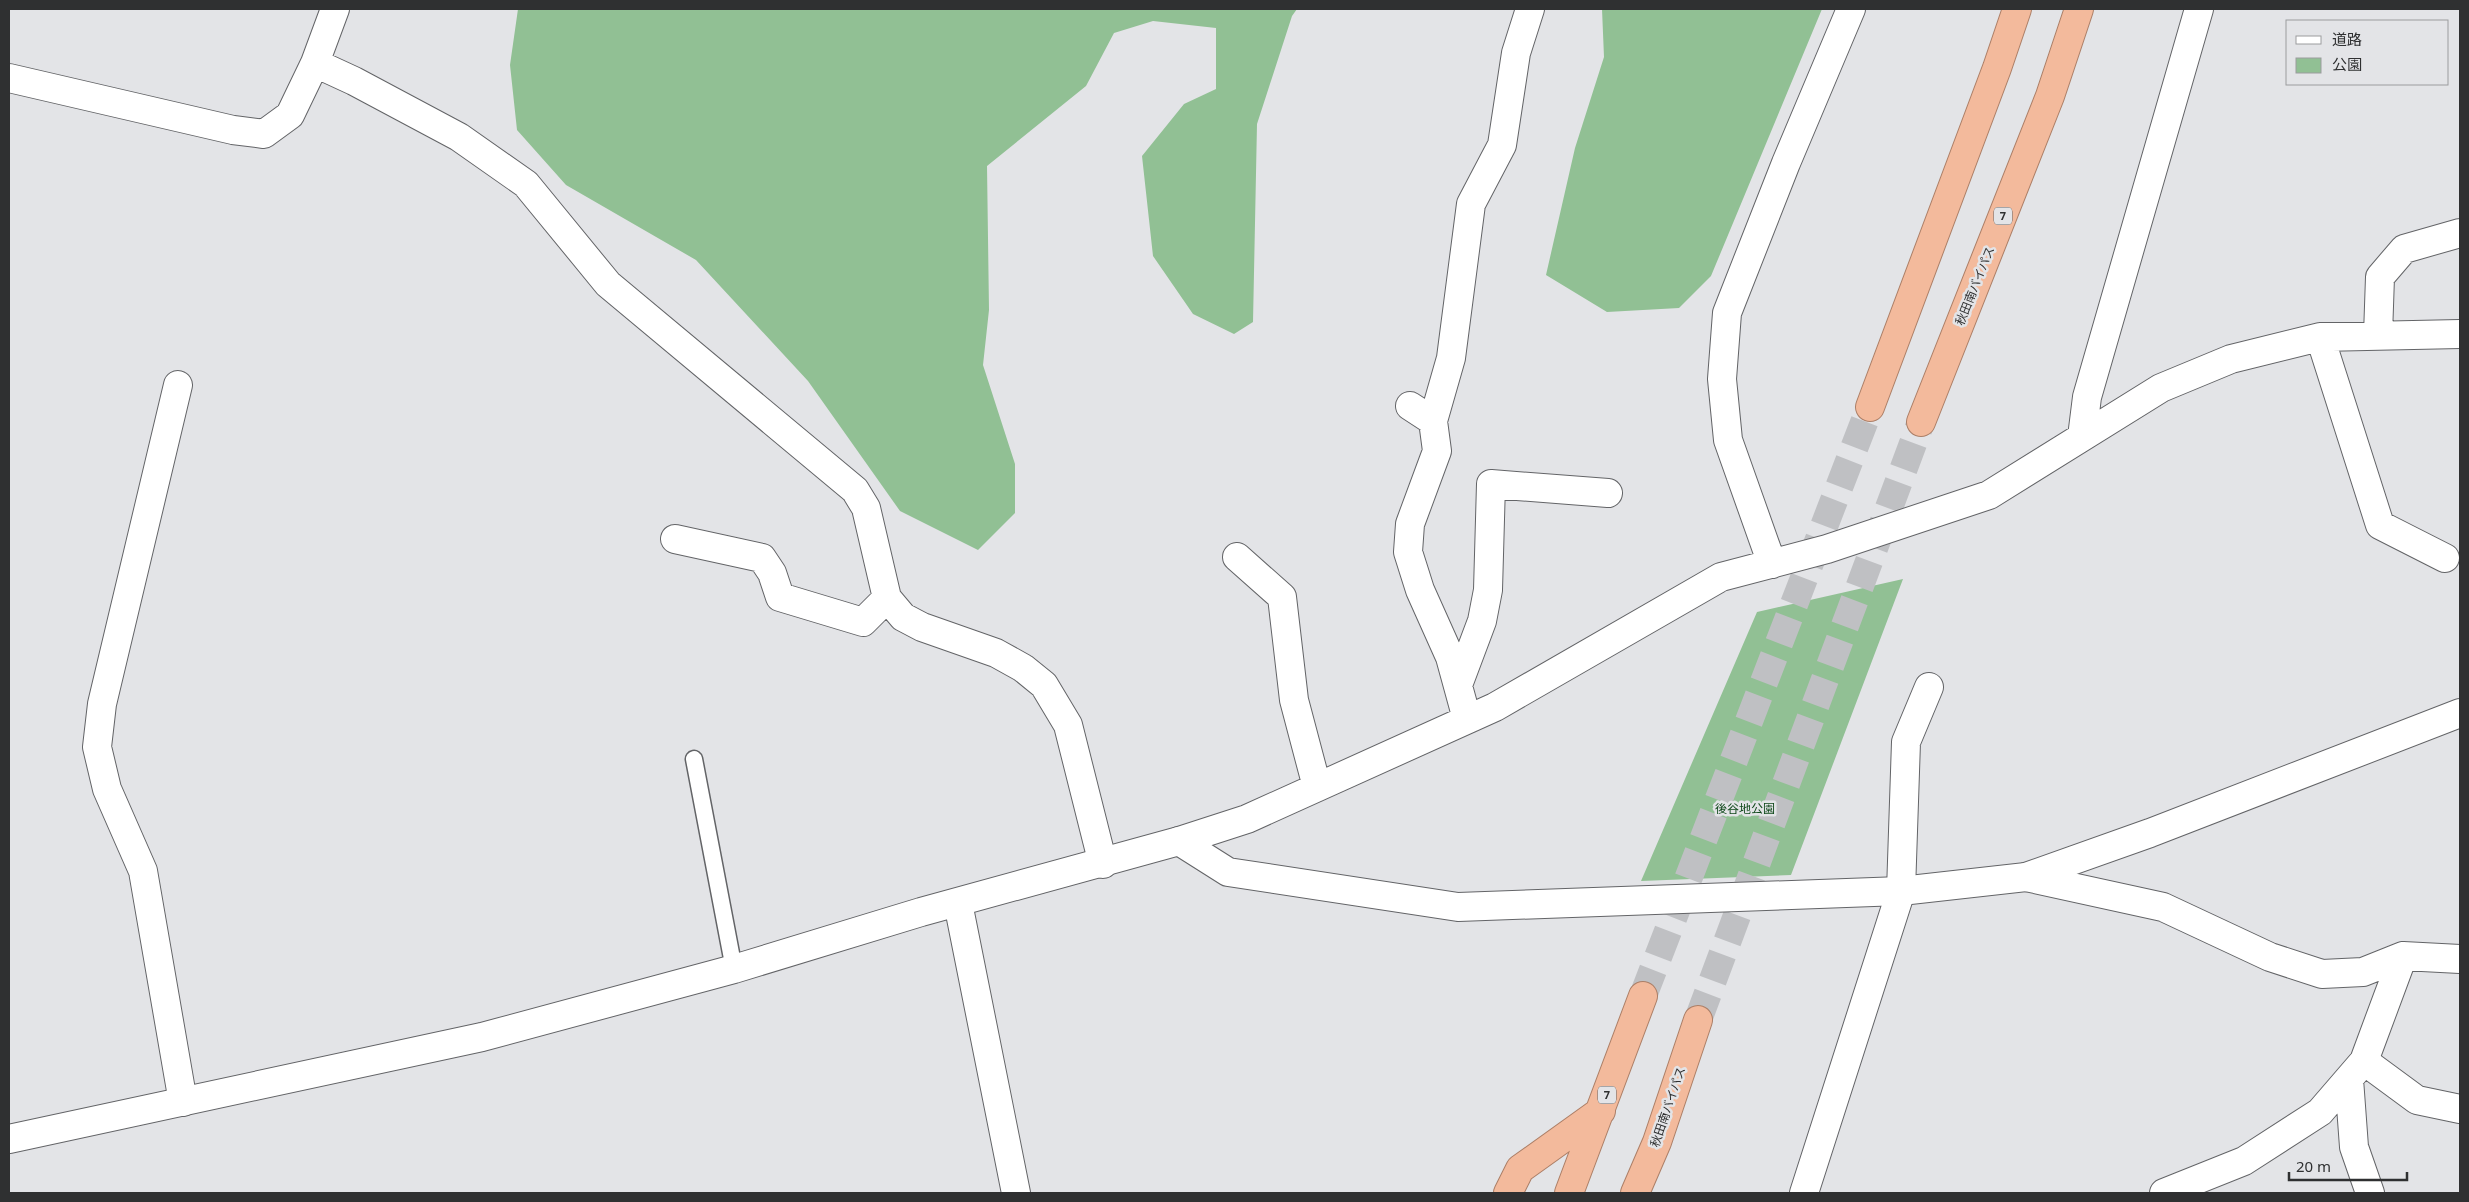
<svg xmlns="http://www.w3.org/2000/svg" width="2469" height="1202" font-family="'Noto Sans','Noto Sans JP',sans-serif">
<rect width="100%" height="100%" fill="#e3e4e7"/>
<path fill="#91c094" d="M518 9H1297L1292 16 1257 124 1253 322 1234 334 1193 314 1153 256 1142 156 1184 104 1216 89V28L1153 21 1114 33 1086 86 987 166 989 310 983 365 1015 464V513L978 550 900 511 808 381 696 260 566 185 517 130 510 65Z
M1602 9H1822L1711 276 1679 308 1607 312 1546 275 1575 148 1604 57Z
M1903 579 1791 875 1641 881 1757 612Z"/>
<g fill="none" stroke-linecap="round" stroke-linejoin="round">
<path stroke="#bfc0c3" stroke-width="28" stroke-dasharray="28 14" stroke-linecap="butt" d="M1643 996 1870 407
M1698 1020 1921 422"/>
<defs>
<path id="service" d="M694 759 734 969"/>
<path id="minor" d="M315 63 354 81 459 137 526 184 608 284 855 490 866 508 887 598 903 617 922 627 996 653 1023 668 1044 685 1068 725 1103 864
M9 78 233 130 264 134 290 115 315 63 335 9
M2378 335 2380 277 2404 249 2460 233
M2320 337 2380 525 2445 558
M178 385 102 704 97 747 107 789 143 871 183 1102
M1410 406 1433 421 1437 451 1410 524 1408 552 1420 590 1450 657 1467 719
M1433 421 1451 358 1471 204 1502 145 1516 53 1530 9
M2082 437 2087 397 2199 9
M675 539 762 558 772 573 780 597 863 622 887 598
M1237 557 1282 597 1294 700 1317 787
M1772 564 1728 440 1722 379 1727 313 1786 163 1851 9
M1458 685 1482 621 1488 590 1491 484 1608 493
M1179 841 1247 819 1495 707 1721 577 1827 549 1989 495 2161 388 2231 359 2320 337 2460 334
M2026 877 2163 907 2270 957 2322 974 2363 972 2403 956 2460 959
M958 903 1016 1193
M2364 1061 2417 1100 2460 1109
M2349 1079 2354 1147 2370 1193
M1804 1193 1901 891 1906 742 1929 687
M2164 1193 2244 1161 2320 1112 2364 1061 2403 956"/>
<path id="tertiary" d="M9 1139 482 1037 734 969 921 912 1179 841 1228 872 1458 907 1901 891 2026 877 2150 833 2460 713"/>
<path id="trunk" d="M1870 407 1997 68 2017 9
M1921 422 2050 96 2079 9
M1508 1193 1520 1169 1601 1111
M1569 1193 1643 996
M1635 1193 1657 1142 1698 1020"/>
</defs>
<use href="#service" stroke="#636467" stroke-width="19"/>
<use href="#minor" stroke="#636467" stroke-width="30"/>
<use href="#tertiary" stroke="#636467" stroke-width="30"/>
<use href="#trunk" stroke="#ac7f67" stroke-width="30"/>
<use href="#service" stroke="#fff" stroke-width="16"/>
<use href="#minor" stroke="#fff" stroke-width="28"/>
<use href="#tertiary" stroke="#fff" stroke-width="28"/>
<use href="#trunk" stroke="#f3ba9c" stroke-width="28"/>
</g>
<g text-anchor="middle" stroke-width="5" stroke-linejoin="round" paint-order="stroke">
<g fill="#e3e4e7" stroke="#656668" stroke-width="1">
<rect x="1994" y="207.5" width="18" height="17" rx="4"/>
<rect x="1598" y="1086.5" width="18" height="17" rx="4"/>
</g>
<g font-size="11" font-weight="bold" fill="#2f3031">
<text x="2003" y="220">7</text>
<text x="1607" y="1099">7</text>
</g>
<g font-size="12" fill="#2f3031" stroke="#e3e4e7">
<text transform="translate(1975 286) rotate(-68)" y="4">秋田南バイパス</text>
<text transform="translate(1668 1107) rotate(-71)" y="4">秋田南バイパス</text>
</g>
<g font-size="12" fill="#0f481a" stroke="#e3e4e7">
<text x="1745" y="813">後谷地公園</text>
</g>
</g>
<rect width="2469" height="1202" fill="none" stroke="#2f3031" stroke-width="20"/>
<rect x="2286" y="20" width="162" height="65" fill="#e3e4e7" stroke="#9b9c9e"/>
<rect x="2296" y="36" width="25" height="8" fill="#ffffff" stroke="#9b9c9e"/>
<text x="2332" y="45" font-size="15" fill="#2f3031">道路</text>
<rect x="2296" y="58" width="25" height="15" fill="#91c094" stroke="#9b9c9e"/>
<text x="2332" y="70" font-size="15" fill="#2f3031">公園</text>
<path d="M2289 1172v8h118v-8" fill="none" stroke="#2f3031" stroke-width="2.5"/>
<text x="2296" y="1172" font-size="15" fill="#2f3031" stroke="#e3e4e7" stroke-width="4" paint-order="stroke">20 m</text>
</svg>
